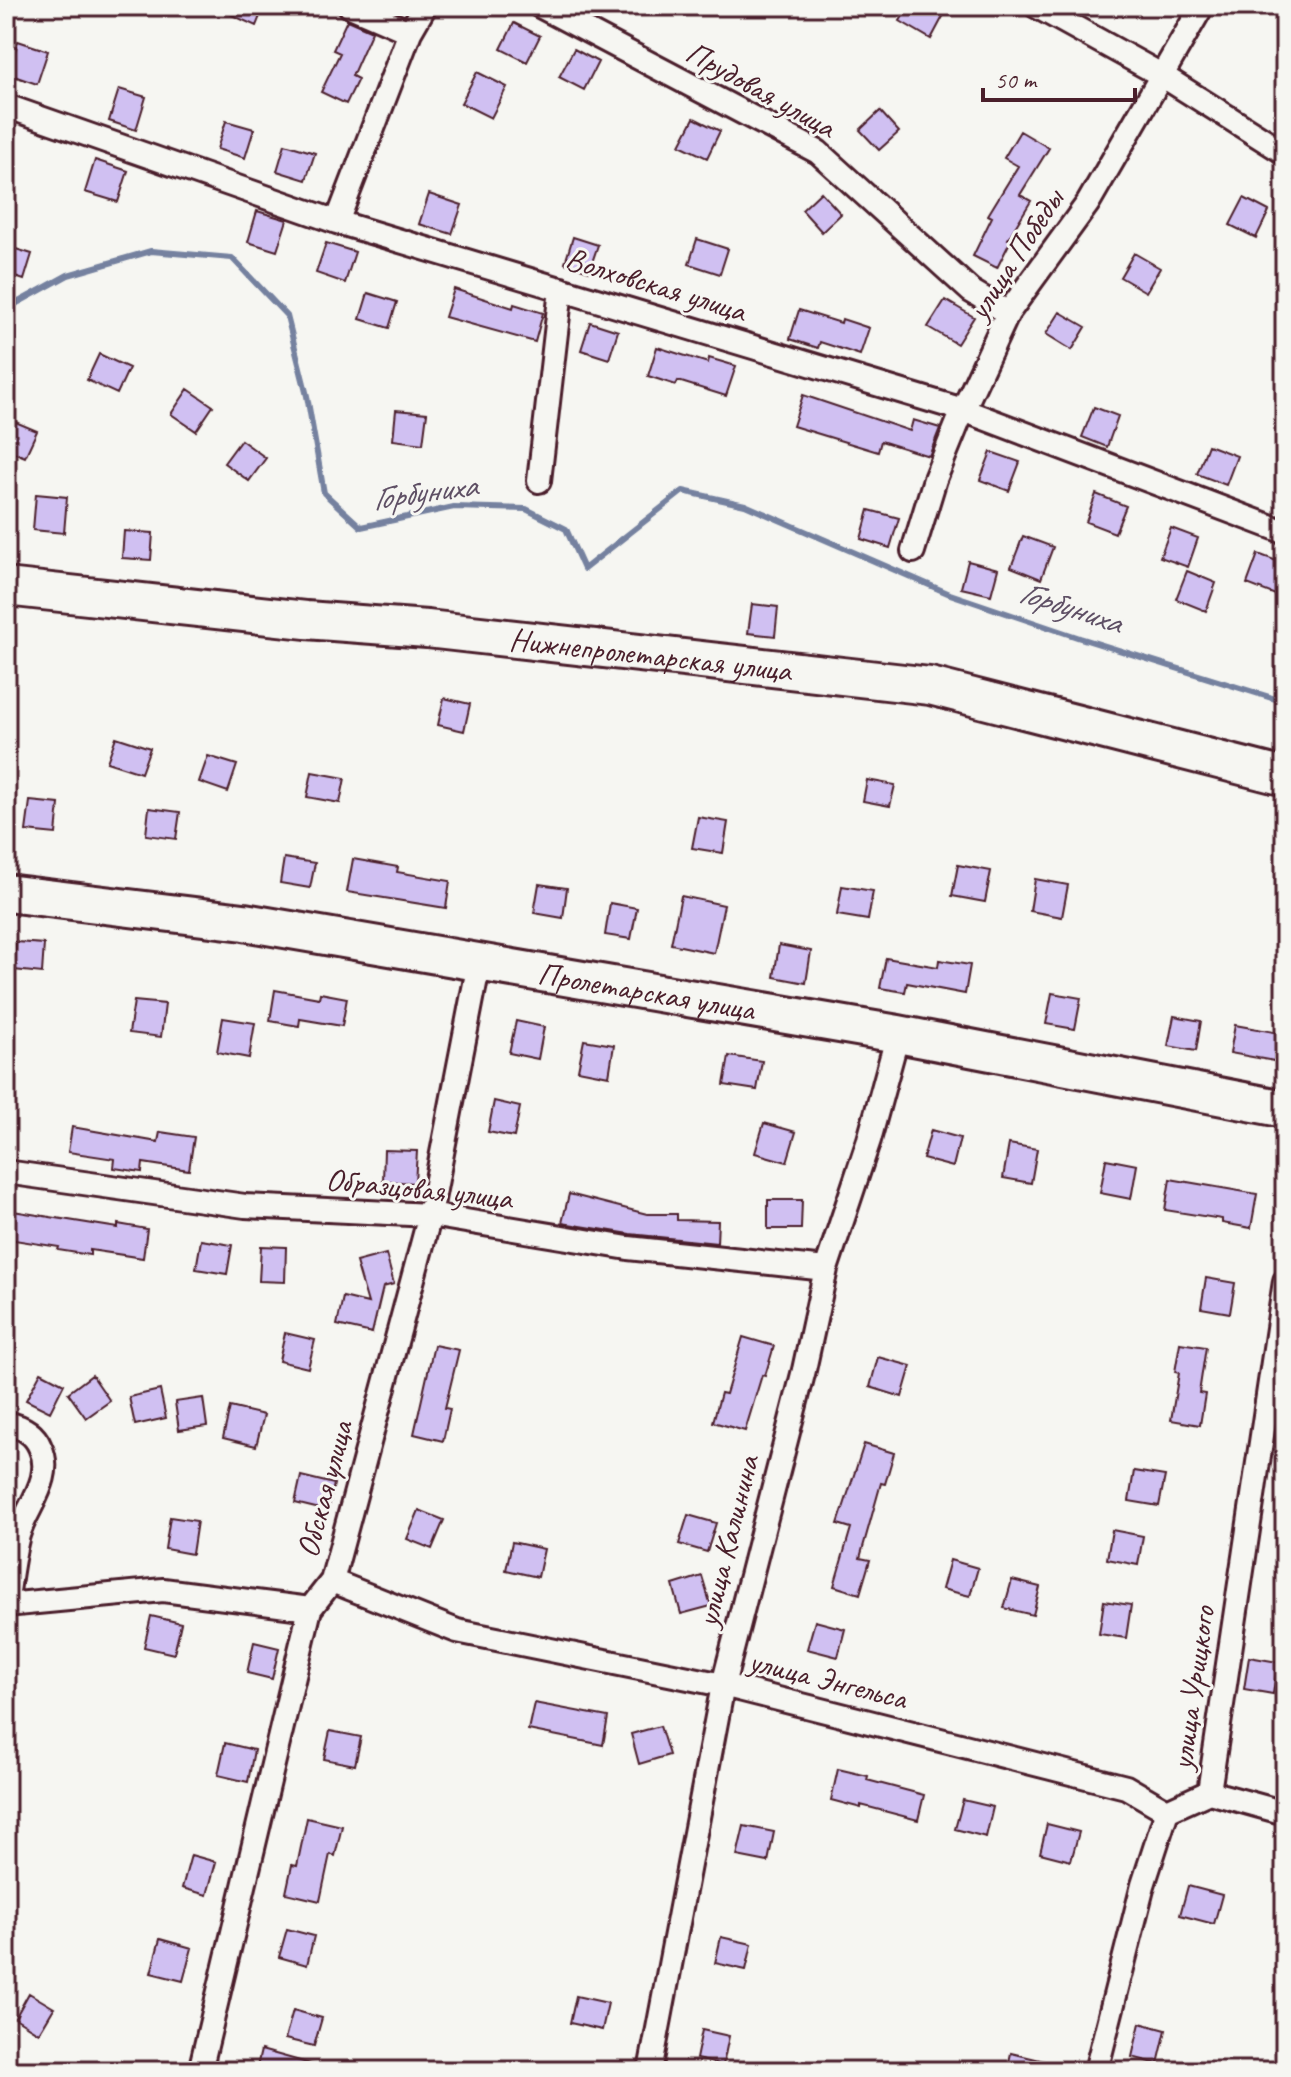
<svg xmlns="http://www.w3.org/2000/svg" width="1291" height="2077" font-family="Caveat,sans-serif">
<rect width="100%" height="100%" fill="#f6f6f2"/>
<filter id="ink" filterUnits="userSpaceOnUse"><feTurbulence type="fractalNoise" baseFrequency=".0125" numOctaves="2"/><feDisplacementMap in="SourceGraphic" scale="16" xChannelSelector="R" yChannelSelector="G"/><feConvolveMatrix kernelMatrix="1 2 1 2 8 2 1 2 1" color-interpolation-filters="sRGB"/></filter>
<g filter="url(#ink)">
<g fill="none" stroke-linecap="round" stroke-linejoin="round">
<path stroke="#74819f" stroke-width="6" d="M6 309 68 275 151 251 232 258 287 316 307 396 324 493 361 527 454 507 526 509 566 529 584 569 683 491 745 505 950 594 1080 638 1285 702"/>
</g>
<path fill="#d0c0f2" stroke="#4a1f2b" stroke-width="2" d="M212 6H264L256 26Z
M909 6H937L946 11 931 39 900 21Z
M347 20 372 31 352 76 358 79 346 104 321 92 340 53 333 50Z
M514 23 540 36 527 62 501 49Z
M18 41 48 51 37 84 8 74Z
M574 49 598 62 584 90 559 77Z
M477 72 507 87 491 118 461 103Z
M119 89 146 97 136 130 109 121Z
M880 111 899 132 879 150 860 130Z
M694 118 720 131 707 158 680 145Z
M226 121 254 129 245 158 217 149Z
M1020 131 1049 148 1020 195 1031 201 1008 239 1011 240 997 268 973 256 992 217 988 215 1018 166 1004 158Z
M285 144 315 153 306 180 277 171Z
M95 160 128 171 118 202 85 192Z
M821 192 841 214 822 232 802 210Z
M429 194 462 205 452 234 419 224Z
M1244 198 1269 211 1256 238 1230 225Z
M257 211 287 220 277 251 248 242Z
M573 237 598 245 589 271 565 263Z
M697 239 728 249 720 274 689 264Z
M326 243 355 252 345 283 316 273Z
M6 246 32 254 24 280 6 274Z
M1134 253 1160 268 1146 292 1120 277Z
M454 289 513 308 514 304 543 313 535 342 445 317Z
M368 293 397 302 389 328 360 319Z
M945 300 974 317 957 344 928 327Z
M799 310 841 323 842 319 869 328 860 355 820 342 818 348 790 339Z
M1060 312 1086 327 1072 350 1046 334Z
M590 322 618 331 609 359 581 350Z
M657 347 708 363 709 358 736 366 726 396 678 381 676 385 648 376Z
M99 354 129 368 117 394 87 380Z
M188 389 213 406 196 431 171 414Z
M803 395 910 431 913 420 940 428 929 456 881 441 878 452 793 426Z
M1094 407 1118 416 1107 447 1082 437Z
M396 410 427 413 423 444 393 440Z
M6 418 37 431 25 457 6 449Z
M241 440 266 458 249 481 224 463Z
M1208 445 1237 456 1226 485 1197 474Z
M991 452 1020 462 1009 491 980 480Z
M36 494 67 497 64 533 33 530Z
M1096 494 1126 506 1115 533 1086 522Z
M869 510 899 518 890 548 861 539Z
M1171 528 1198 538 1188 567 1160 557Z
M124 531 153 533 151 560 122 558Z
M1023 536 1053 547 1041 579 1011 567Z
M1258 554 1285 564V576L1278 596 1247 584Z
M968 561 998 569 991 595 961 588Z
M1187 571 1216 583 1206 611 1176 599Z
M752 604 778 607 775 636 748 633Z
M444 698 470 704 464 731 438 725Z
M116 737 150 748 141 773 107 762Z
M208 756 237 765 228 792 199 782Z
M312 772 345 778 340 803 307 797Z
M867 780 895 785 890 806 863 801Z
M30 801 59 804 56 834 26 831Z
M149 808 180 812 176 839 146 835Z
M698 817 728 822 723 853 692 848Z
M284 858 315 863 310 888 280 883Z
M353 859 398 867 397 872 450 881 446 908 347 892Z
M958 865 991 871 985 902 952 896Z
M1035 879 1068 885 1062 917 1030 911Z
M539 884 567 888 563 918 534 913Z
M842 886 873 891 868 920 837 915Z
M681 896 724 905 714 953 671 944Z
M610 903 637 908 631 939 605 935Z
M16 942 44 944 42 973 14 970Z
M779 945 811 951 806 983 774 977Z
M886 958 938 967 939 960 970 965 965 994 907 983 905 992 880 988Z
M275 990 319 998 320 993 347 998 342 1026 300 1019 299 1026 270 1021Z
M1052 993 1081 998 1075 1029 1046 1024Z
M134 1001 165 1004 161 1037 129 1033Z
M1174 1016 1201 1021 1196 1051 1168 1046Z
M223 1018 255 1023 249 1058 217 1052Z
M516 1021 544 1027 538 1059 509 1053Z
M1235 1025 1285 1034V1063L1230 1053Z
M584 1040 614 1045 609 1076 578 1070Z
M729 1056 762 1061 757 1090 724 1085Z
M494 1101 520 1107 514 1137 488 1132Z
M764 1123 796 1132 787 1162 755 1153Z
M72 1127 158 1142 160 1132 194 1137 189 1170 143 1163 142 1172 114 1168 115 1159 68 1152Z
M931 1130 960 1138 953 1167 923 1159Z
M1009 1144 1037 1149 1031 1183 1003 1178Z
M384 1150 417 1151 415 1183 383 1181Z
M1106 1159 1137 1165 1131 1199 1100 1193Z
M1170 1179 1257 1194 1251 1228 1222 1223V1219L1165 1210Z
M569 1194 647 1214H677V1220L718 1221 717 1243 630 1234 562 1223Z
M768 1200H802L801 1229H768Z
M13 1211 118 1228V1224L147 1229 143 1258 90 1250V1255L58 1250 59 1247 8 1239Z
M201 1240 232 1245 227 1274 196 1269Z
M261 1246 286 1247 285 1282 259 1281Z
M386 1254 394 1284 383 1287 372 1333 337 1325 343 1297 368 1303 356 1262Z
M1206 1278 1235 1283 1230 1313 1201 1308Z
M285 1333 315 1340 308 1368 279 1361Z
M743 1337 774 1346 765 1376 762 1375 745 1431 713 1422 721 1393 726 1394Z
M1180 1343 1206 1347 1199 1393 1205 1394 1200 1425 1171 1420 1179 1373 1175 1372Z
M434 1345 459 1350 445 1408 450 1409 443 1441 414 1434Z
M878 1357 911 1366 902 1397 870 1387Z
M41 1372 64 1384 50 1412 26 1400Z
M92 1375 110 1401 86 1418 68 1393Z
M160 1390 166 1418 135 1425 129 1397Z
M203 1398 207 1426 179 1430 175 1402Z
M230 1407 264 1415 256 1446 223 1438Z
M864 1444 894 1453 885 1484 881 1483 860 1558 870 1560 860 1594 834 1586 851 1528 838 1524Z
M1134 1471 1165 1476 1159 1506 1129 1501Z
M301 1476 334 1484 328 1511 295 1503Z
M419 1510 444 1520 432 1549 407 1539Z
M688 1515 716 1523 707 1552 679 1544Z
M170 1517 197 1521 192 1554 165 1549Z
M1112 1530 1143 1536 1138 1565 1107 1559Z
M512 1542 544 1549 538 1577 506 1570Z
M950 1560 978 1568 970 1596 942 1589Z
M702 1576 711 1606 681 1614 673 1585Z
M1012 1580 1040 1587 1033 1615 1004 1608Z
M1104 1601 1131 1605 1126 1638 1099 1634Z
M151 1616 181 1623 174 1654 144 1647Z
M815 1621 845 1629 838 1657 807 1649Z
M254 1642 279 1648 272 1679 247 1673Z
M1249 1657 1278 1662 1273 1694 1244 1689Z
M534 1703 608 1717 603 1745 528 1730Z
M660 1726 669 1755 639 1764 631 1734Z
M330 1731 361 1737 355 1765 324 1759Z
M225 1743 254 1750 248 1782 218 1775Z
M838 1769 868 1776 867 1780 924 1795 918 1820 861 1805V1808L831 1800Z
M963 1800 993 1807 986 1837 955 1829Z
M307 1818 342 1826 335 1856 330 1854 320 1901 286 1893 292 1865 297 1866Z
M1047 1824 1079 1832 1071 1861 1040 1853Z
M744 1826 774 1832 768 1862 737 1856Z
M191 1855 216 1862 207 1895 182 1888Z
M1188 1886 1222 1895 1214 1924 1180 1915Z
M287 1929 314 1936 307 1965 279 1957Z
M721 1937 752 1944 746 1970 715 1963Z
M160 1939 192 1948 183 1981 151 1973Z
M29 1993 54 2008 39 2033 15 2018Z
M576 1996 608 2003 602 2030 570 2023Z
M293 2010 322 2018 314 2046 285 2039Z
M1140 2023 1166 2030 1158 2064 1132 2057Z
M702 2030 729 2036 723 2065 696 2059Z
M261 2050 318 2066 317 2071H256Z
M1011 2053 1061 2065 1060 2071H1007Z"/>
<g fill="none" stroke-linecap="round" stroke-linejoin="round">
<defs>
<path id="street" d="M350 6 410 32
M540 6 818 152 971 291 1008 313
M1036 6 1163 76 1285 153
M6 106 337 222 963 410 1285 532
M337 222 410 32 425 6
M539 481 561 289
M913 551 935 479 963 410 1008 313 1088 203 1202 6
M6 1172 245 1206 430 1215 628 1248 826 1269
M6 1423C21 1426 34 1432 40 1447 55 1478 27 1506 18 1535 12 1557 10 1581 6 1604
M332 1581 457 1631 723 1685 1126 1787 1167 1811
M6 1605 163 1590 310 1609
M1209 1792 1285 1813
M200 2071 310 1609 332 1581 430 1215 479 963
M650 2071 723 1685 804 1370 826 1269 869 1140 898 1034
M1096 2071 1143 1885 1167 1811 1209 1792 1285 1281"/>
<g id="primary">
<path id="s1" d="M6 587 306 620 427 629 930 686 1285 777"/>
<path id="s2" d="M6 893 244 922 898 1034 1285 1109"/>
</g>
</defs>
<use href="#street" stroke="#4a1f2b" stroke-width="28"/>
<use href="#primary" stroke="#4a1f2b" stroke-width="42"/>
<use href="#street" stroke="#f6f6f2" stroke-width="22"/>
<use href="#primary" stroke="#f6f6f2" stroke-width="36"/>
</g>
</g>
<g text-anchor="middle" stroke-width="6" stroke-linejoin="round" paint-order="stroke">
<g font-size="32" fill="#4a1f2b" stroke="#f6f6f2">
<text transform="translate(761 89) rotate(29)" y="11">Прудовая улица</text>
<text transform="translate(1015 254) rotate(-57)" y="11">улица Победы</text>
<text transform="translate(656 284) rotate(17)" y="11">Волховская улица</text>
<text dy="11" stroke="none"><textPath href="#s1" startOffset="648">Нижнепролетарская улица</textPath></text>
<text dy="11" stroke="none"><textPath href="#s2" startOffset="648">Пролетарская улица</textPath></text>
<text transform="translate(419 1188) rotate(6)" y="11">Образцовая улица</text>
<text transform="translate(324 1489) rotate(-75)" y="11">Обская улица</text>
<text transform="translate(727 1541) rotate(-76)" y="11">улица Калинина</text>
<text transform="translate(828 1679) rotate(14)" y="11">улица Энгельса</text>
<text transform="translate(1192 1688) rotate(-82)" y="11">улица Урицкого</text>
</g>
<g font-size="34" font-style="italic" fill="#5f5065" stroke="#f6f6f2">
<text transform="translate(424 491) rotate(-8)" y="12">Горбуниха</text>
<text transform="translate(1071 606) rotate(18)" y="12">Горбуниха</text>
</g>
</g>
<rect width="1291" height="2077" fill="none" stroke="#f6f6f2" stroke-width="32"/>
<rect x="16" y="16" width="1259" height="2045" fill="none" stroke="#4a1f2b" stroke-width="3" filter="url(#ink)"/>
<path d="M983 88v12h152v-12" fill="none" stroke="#4a1f2b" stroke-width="4"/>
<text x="995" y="88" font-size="24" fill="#4a1f2b" stroke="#f6f6f2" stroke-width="6" paint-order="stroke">50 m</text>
</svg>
